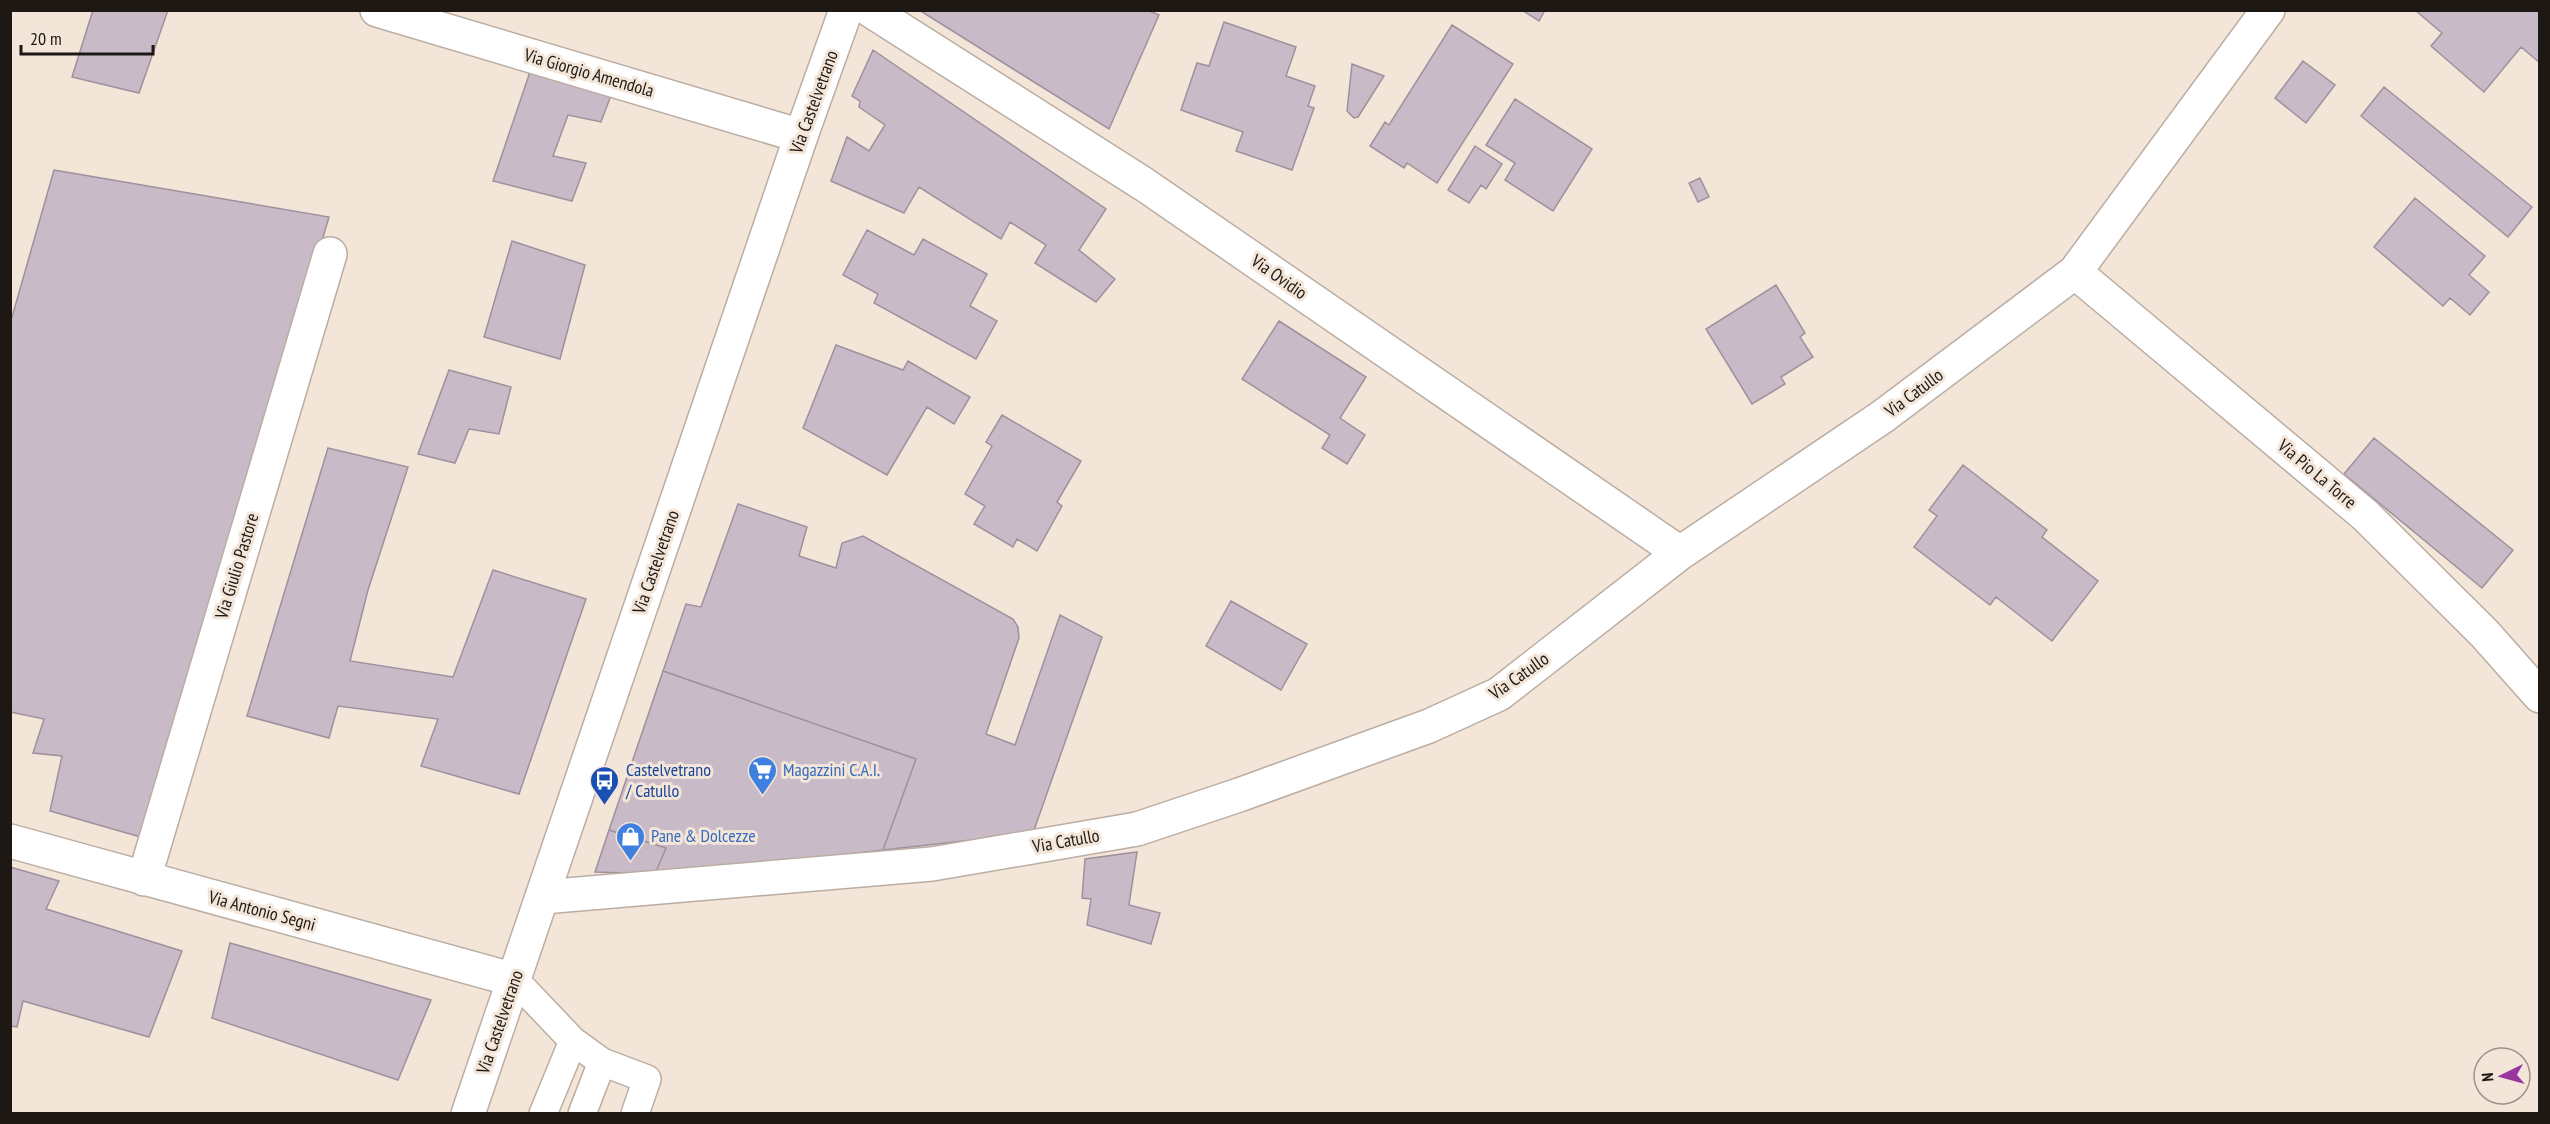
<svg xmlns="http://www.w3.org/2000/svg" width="2550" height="1124" font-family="'PT Sans Narrow',sans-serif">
<rect width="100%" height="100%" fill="#f4e5d9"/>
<path fill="#c8bac6" stroke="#9e919d" stroke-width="1.5" d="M93 10H168L139 93 72 77Z
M919 10H1147L1159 15 1109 129Z
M1522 10H1545L1539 21Z
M2415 10H2540V63L2521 47 2484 92 2431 46 2442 33Z
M1224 22 1296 47 1286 76 1315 86 1308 106 1314 108 1292 170 1236 151 1243 132 1181 110 1197 63 1209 66Z
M1452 25 1513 64 1437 183 1407 163 1404 168 1370 146 1385 122 1389 125Z
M873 50 1106 209 1079 250 1115 279 1096 302 1035 263 1046 245 1010 222 1001 239 919 187 904 213 831 181 847 137 869 151 885 125 859 107 860 101 852 96Z
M2303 61 2335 85 2306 123 2275 98Z
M1352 64 1384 76 1358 117 1354 118 1347 111Z
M532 66 613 90 601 122 568 115 553 156 586 163 572 201 493 181Z
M2384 87 2532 207 2508 237 2361 116Z
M1515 99 1592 149 1553 211 1505 180 1515 163 1486 145Z
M1475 146 1502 164 1486 189 1481 185 1469 203 1448 190Z
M54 170 329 217 144 838 50 811 62 756 33 753 44 719 10 712V324Z
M1700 178 1709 197 1698 202 1689 183Z
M2415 198 2485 256 2469 275 2489 292 2470 315 2450 298 2443 306 2374 247Z
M867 230 914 255 923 239 987 274 970 306 997 321 976 359 874 303 878 294 843 275Z
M512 241 585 265 560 359 484 337Z
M1776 285 1805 333 1800 337 1813 357 1781 377 1785 384 1752 404 1706 329Z
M1279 321 1366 377 1340 418 1365 435 1347 464 1322 448 1330 435 1242 379Z
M836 345 903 370 908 361 970 397 954 424 927 407 887 475 803 428Z
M449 370 511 387 499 434 469 429 455 463 418 454Z
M1002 415 1081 461 1057 502 1062 506 1037 551 1017 539 1013 547 974 524 985 506 965 494 992 446 986 442Z
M2374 438 2513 550 2482 588 2344 474Z
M328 448 408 467 368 590 350 661 453 677 493 570 586 599 519 794 421 766 438 719 338 706 329 738 247 716Z
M1963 465 2047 530 2042 537 2098 581 2052 641 1996 597 1990 605 1914 547 1937 516 1929 510Z
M738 504 807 527 799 556 836 568 842 543 863 536 1013 619 1018 627 1019 638 986 734 1015 745 1060 615 1102 637 1033 833 883 850 916 759 663 671 686 604 701 607Z
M1231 601 1307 644 1281 690 1206 646Z
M663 671 916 759 883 850 656 877 655 874 666 848 609 830Z
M609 830 666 848 655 874 595 872Z
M1137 852 1129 905 1160 913 1151 944 1087 925 1091 899 1082 898 1085 859Z
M10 867 59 881 46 909 182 951 149 1037 23 1001 17 1027 10 1026Z
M230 943 431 1000 398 1080 212 1018Z"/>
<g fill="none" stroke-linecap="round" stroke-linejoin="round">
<defs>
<path id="service" d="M515 980 573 1041 602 1062 647 1079 635 1114
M543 1114 573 1041
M582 1114 602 1062"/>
<path id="minor" d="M377 10 801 136
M870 10 1145 185 1680 553
M2075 272 2365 515 2484 633 2540 696
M10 841 515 980
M144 879 330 254
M543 897 932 864 1137 829 1239 795 1429 726 1499 694 1680 553 1882 417 2075 272 2268 10"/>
<path id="secondary" d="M468 1114 801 136 846 10"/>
</defs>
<use href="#service" stroke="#bbada2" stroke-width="30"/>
<use href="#minor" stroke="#bbada2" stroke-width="36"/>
<use href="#secondary" stroke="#bbada2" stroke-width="36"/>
<use href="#service" stroke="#fff" stroke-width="27"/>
<use href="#minor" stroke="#fff" stroke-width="33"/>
<use href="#secondary" stroke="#fff" stroke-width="33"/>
</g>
<defs>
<symbol id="supermarket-pin" viewBox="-11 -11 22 30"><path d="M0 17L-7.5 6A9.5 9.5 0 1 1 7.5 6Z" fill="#3f7fe0" stroke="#f4e5d9"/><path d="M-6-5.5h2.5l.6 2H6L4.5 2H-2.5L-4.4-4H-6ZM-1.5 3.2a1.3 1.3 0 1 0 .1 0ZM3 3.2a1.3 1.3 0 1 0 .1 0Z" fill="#fff"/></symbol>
<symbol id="bus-pin" viewBox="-11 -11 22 30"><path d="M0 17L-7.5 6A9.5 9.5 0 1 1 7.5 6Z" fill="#1a4fb4" stroke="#f4e5d9"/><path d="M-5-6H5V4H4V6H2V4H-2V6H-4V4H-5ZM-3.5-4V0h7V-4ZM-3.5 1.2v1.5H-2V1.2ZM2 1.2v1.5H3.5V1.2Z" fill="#fff"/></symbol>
<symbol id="shop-pin" viewBox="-11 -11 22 30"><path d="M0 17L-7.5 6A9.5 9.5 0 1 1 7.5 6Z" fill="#3f7fe0" stroke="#f4e5d9"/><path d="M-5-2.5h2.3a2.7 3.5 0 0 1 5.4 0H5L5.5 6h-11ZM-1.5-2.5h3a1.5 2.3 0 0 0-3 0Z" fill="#fff"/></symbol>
</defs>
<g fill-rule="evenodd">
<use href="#supermarket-pin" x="746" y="754" width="33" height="45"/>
<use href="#bus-pin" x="588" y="764" width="33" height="45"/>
<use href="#shop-pin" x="614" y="820" width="33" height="45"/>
</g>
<g text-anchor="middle" stroke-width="6" stroke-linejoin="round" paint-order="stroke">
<g font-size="18" fill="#1d1813" stroke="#f4e5d9">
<text transform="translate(589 73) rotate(16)" y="6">Via Giorgio Amendola</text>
<text transform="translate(814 102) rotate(-70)" y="6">Via Castelvetrano</text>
<text transform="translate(1279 277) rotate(35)" y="6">Via Ovidio</text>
<text transform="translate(1914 393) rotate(-37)" y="6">Via Catullo</text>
<text transform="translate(2317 474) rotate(40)" y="6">Via Pio La Torre</text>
<text transform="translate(656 562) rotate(-71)" y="6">Via Castelvetrano</text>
<text transform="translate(237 566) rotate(-73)" y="6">Via Giulio Pastore</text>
<text transform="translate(1519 676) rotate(-35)" y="6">Via Catullo</text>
<text transform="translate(1066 841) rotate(-10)" y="6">Via Catullo</text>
<text transform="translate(262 911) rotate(15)" y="6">Via Antonio Segni</text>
<text transform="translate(500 1022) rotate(-71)" y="6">Via Castelvetrano</text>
</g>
<g font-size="18" fill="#164399" stroke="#f4e5d9" text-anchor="start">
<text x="626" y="776">Castelvetrano<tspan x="626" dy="21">/ Catullo</tspan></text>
</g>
<g font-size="18" fill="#366cbe" stroke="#f4e5d9" text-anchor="start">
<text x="783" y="776">Magazzini C.A.I.</text>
<text x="651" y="842">Pane &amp; Dolcezze</text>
</g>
</g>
<rect width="2550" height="1124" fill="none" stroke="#1d1813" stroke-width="24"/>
<g transform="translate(2502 1076) rotate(265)"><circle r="28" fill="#f4e5d9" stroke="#9e938a" stroke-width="1.5"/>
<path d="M0-4.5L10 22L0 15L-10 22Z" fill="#98369e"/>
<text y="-9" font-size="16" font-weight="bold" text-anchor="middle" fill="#1d1813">N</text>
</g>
<path d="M21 45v9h132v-9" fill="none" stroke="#1d1813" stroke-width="3"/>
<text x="30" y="45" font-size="18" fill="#1d1813" stroke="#f4e5d9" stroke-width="4.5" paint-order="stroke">20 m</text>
</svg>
